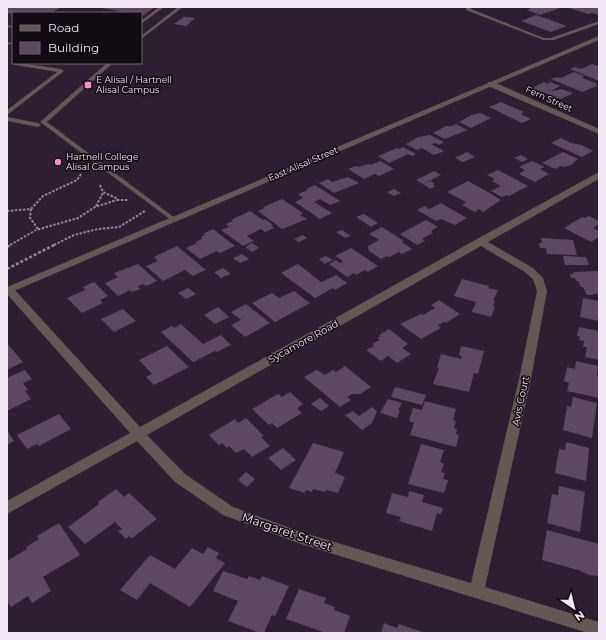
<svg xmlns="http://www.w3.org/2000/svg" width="606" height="640" font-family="Montserrat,sans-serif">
<rect width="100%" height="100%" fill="#2d1e31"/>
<path fill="#5c4961" d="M7 7H55L60 8 50 13H13V14L7 13Z
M95 7H155L144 15H141V13H130Z
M533 7H563L540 15 527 10Z
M567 7H599V15L592 13 588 14Z
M536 15 567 26 551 32 521 21Z
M184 17 195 18 186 26 174 24Z
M592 64 599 66V70L597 71 599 72V81L570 69 575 67 581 69Z
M574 72 584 76 582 78 598 84 595 85 597 86 582 92 551 79 557 77 561 78Z
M544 82 547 84 550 82 560 86 551 91H553L561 89 573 93 561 99 532 88Z
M501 102 524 112 521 114 531 119 522 123 489 107Z
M481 113 491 118 471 128 459 122 471 115Z
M456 124 467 130 445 139 433 133 446 126H452Z
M430 135 444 142 439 145 435 143 431 144 444 151 434 155 422 148 417 150 406 144 418 137Z
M561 138 571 143 582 145 593 151 582 157 551 143Z
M403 147 416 154 412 156 408 154 389 163 378 156 397 148 399 149Z
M467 152 475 157 463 162 455 158Z
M563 152 578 159 571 165 563 167 561 166 555 169 542 163Z
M521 155 528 159 522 162 514 158Z
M380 161 394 169 379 176 375 174 364 179 348 169 356 166 358 167 369 164 371 165Z
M532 161 545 167 540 169 549 174 535 182 519 174 525 170 519 167Z
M498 170 528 186 509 196 507 195 502 197 491 191 501 186 492 181 495 179 487 175Z
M434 171 441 175 423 184 416 180Z
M348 177 359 183 334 193 319 183 328 179 332 182Z
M431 181 434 183 433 185 435 186 430 189 423 184Z
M468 181 488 192 501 200 483 212 479 209 475 212 462 205 466 202 447 192Z
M315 185 340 201 330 205 320 199 314 202 332 213 320 219 295 202 303 198 298 194 308 190 306 189Z
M394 189 401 193 394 196 387 192Z
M282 199 303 213 300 215 307 219 282 229 258 211 265 208 263 207Z
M441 203 467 218 455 225 441 219 436 221 417 210 425 206 429 209Z
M250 211 263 220 265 219 273 225H271L274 228 265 232 261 229 247 236 254 241 243 246 221 230 229 227 226 224 233 221 231 220Z
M364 214 378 223 371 227 356 217Z
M589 216 599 221V224L593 228 599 231V237L591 242 564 228 582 217 585 218Z
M426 220 438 227 431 231 433 233 422 239 425 241 417 245 400 234Z
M382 227 404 241 402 242 412 249 402 254 399 252 390 257 387 256 381 259 369 251 368 246 379 240 369 234Z
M213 229 235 246 220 253 217 251 200 259 186 248 197 243 195 242 202 239 201 237 205 235 203 234Z
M342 230 351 236 345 238 336 232Z
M303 235 307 238 299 242 294 239Z
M541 238 573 240 577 255 547 254 546 248H540L539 243H542Z
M252 243 259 248 252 252 245 247Z
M177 246 206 270 193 276 185 270 163 281 146 266 158 261 154 257Z
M351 248 378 266 368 272 365 270 356 275 354 273 347 277 329 264 336 260 340 263 343 261 335 256Z
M242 254 249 259 240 263 233 258Z
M326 256 333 260 325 264 319 259Z
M563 256 586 257 589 265H565Z
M138 264 157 281 146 286 144 284 138 286 140 289 132 292 130 290 118 296 105 283 118 277 114 273Z
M298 264 321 282 336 275 347 283 335 290 333 288 315 298 281 273Z
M223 268 231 274 221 278 214 272Z
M599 271V294H593V295H587L583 287H581L578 281H576L575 278H571L570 274H574L573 272Z
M462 279 489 286 488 288 498 290 493 301H495L493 306 495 307 491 317 472 312 476 302 454 296Z
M94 282 108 296 100 300 103 303 82 313 67 298 85 290 83 287Z
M188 288 196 294 186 299 178 293Z
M294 291 310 303 275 322 252 303 272 293 279 298Z
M583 298 599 301V321L580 317Z
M439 300 460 314 446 323 444 322 438 325 441 328 421 339 400 324 421 314 423 315 435 308 431 305Z
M246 304 270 323 245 337 231 325 241 320 231 312Z
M218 307 229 317 215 324 204 315Z
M123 309 136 321 114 332 101 319Z
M181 324 203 344 221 335 231 345 217 352 215 351 193 362 161 332 172 326 174 328Z
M579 327 599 331V360L585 357 587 347H583L584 341 579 340 580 336H577Z
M389 329 408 344 402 348 411 354 397 363 388 356 381 361 366 350 374 346 372 344 380 340 377 338 381 336 379 335Z
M7 343 23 362 7 370Z
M167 346 189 367 154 385 146 377 152 374 139 360Z
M461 346 484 351 478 374 474 373 469 392 433 384 439 368 437 367 441 354 461 359 462 356 459 355Z
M576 361 598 366 597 376 599 377V398L567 391 569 383 564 381 567 367 575 369Z
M345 366 371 387 360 394H352L347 397 351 400 340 407 304 377 317 370 325 375 333 370 336 372Z
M25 370 32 379 23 383 28 390 25 391 31 399 7 411V378Z
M395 387 426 395 422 405 391 397Z
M290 392 303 404 297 408 302 413 277 428 272 423 269 425 252 409 278 394 282 397Z
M573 397 597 403 592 438 563 430 567 406 571 407Z
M320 398 329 406 321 411 311 404Z
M388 399 402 403 398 410 400 411 397 418 380 413Z
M425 401 456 409 453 420 456 421 454 428 457 429 456 434 459 435 456 447 410 435 414 423 409 421 413 408 422 410Z
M372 407 377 411 372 423 362 430 345 415 353 411 359 416Z
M59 414 71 429 39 446 37 444 27 449 17 435Z
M246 418 264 436 261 437 270 446 252 457 244 449 236 453 229 446 227 448 222 443 219 445 209 435 235 419 238 423Z
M7 430 14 441 7 445Z
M566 442 589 448 586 481 555 473 559 449 565 450Z
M313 443 344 452 335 473 345 477 338 493 326 490 325 492 313 489 312 492 306 490 305 493 289 488Z
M421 444 444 450 440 462 444 464 441 472 445 473 443 479 448 480 444 493 408 484Z
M283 448 296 460 281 470 268 458Z
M246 472 255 479 247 487 238 480Z
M559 486 585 492 580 532 547 523 552 494 558 495Z
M116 489 124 497 129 493 157 519 132 538 129 536 126 539 118 531 122 529 115 522 85 544 68 527 99 504 98 502Z
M409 491 424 495 422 502 443 508 441 514 437 513 432 531 399 521 401 517 386 513 392 493 408 497Z
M59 523 80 555 43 577 51 591 32 603 28 596 11 607 7 601V561L27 549 26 547 39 539 37 536Z
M547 530 599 544V576L589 575 578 570 542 560Z
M208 547 219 553 216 558 225 563 190 607 150 583 137 600 120 590 150 555 175 569 192 548 203 554Z
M223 571 247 579 249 576 260 580 262 576 289 586 275 616 272 615 264 633H260L228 621 238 601 213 591Z
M299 589 326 598 324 603 335 607 334 610 350 616 344 633H326L286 619Z
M384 623 397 628 399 624 422 632V633H381Z"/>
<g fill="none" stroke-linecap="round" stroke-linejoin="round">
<path stroke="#948797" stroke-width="2" stroke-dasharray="2.5 1.5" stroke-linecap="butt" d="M100 185 103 192 116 198 117 200H128
M96 206 103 193
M31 209 30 218 38 229
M7 211 31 209 43 196 77 180 82 173
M10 245 36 230 78 218 95 207 117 200
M54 245 74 235 98 229 119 227 145 211"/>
<path stroke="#948797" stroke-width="2.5" stroke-dasharray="3 2" stroke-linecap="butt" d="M7 247 12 244
M7 269 56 244"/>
<path fill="#655854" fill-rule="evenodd" d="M159 7H164L141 24V21Z
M178 7H183L141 39V36Z
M467 7H472L471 9 544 38H551L599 21V24L554 40H543L466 10Z
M7 25 13 26V28L7 27Z
M7 42 13 43V45L7 44Z
M13 62 61 69 64 71 7 115V110L57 72 15 65 13 64Z
M107 63H113L47 122 175 218 176 219 175 220H171L40 122Z
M7 117 38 123 41 125 38 127 7 121Z"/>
<path fill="#655854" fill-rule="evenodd" d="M488 82H494L599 129V134L488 86Z
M599 172V179L488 242 533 268 543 278 547 291 531 379 485 587 599 622V633H588L301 544 223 515 175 482 137 441 7 514V501L130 433 7 294V287L13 288 140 427 477 239ZM481 246 525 272 533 279 537 291 519 379 471 583 301 532 233 507 185 474 147 435Z"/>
<path fill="#655854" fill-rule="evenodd" d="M599 36V40L7 294V287Z"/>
</g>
<g fill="#f98fca" stroke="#120b14" stroke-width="1.5">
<rect x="84" y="81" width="8" height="8" rx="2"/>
<circle cx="58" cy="162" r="4"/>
</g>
<g text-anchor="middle" stroke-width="3" stroke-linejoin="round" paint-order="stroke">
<g font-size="9" fill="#f2e8f5" stroke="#120b14" text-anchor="start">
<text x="96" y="83">E Alisal / Hartnell<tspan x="96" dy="10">Alisal Campus</tspan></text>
<text x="66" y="160">Hartnell College<tspan x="66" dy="10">Alisal Campus</tspan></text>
</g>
<g font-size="9" fill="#f2e8f5" stroke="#120b14">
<text transform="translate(549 99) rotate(24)" y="3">Fern Street</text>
<text transform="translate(303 164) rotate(-23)" y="3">East Alisal Street</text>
</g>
<g font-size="10" fill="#f2e8f5" stroke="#120b14">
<text transform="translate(303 341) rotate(-29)" y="4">Sycamore Road</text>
<text transform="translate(520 401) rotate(-78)" y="4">Avis Court</text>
</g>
<g font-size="12" fill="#f2e8f5" stroke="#120b14">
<text transform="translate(287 532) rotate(19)" y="4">Margaret Street</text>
</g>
</g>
<rect width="606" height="640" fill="none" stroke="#f2e8f5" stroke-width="16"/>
<rect x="12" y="12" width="130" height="52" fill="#120b14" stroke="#6c636e"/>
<rect x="20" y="25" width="20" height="6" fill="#655854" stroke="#6c636e"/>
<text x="48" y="32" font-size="12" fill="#f2e8f5">Road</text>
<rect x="20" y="42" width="20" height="12" fill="#5c4961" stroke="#6c636e"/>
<text x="48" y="52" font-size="12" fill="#f2e8f5">Building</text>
<g transform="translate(574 608) rotate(145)" stroke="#120b14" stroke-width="3" paint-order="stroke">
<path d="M0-3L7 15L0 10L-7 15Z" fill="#f2e8f5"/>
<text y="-6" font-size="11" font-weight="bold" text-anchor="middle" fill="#f2e8f5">N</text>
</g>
</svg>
